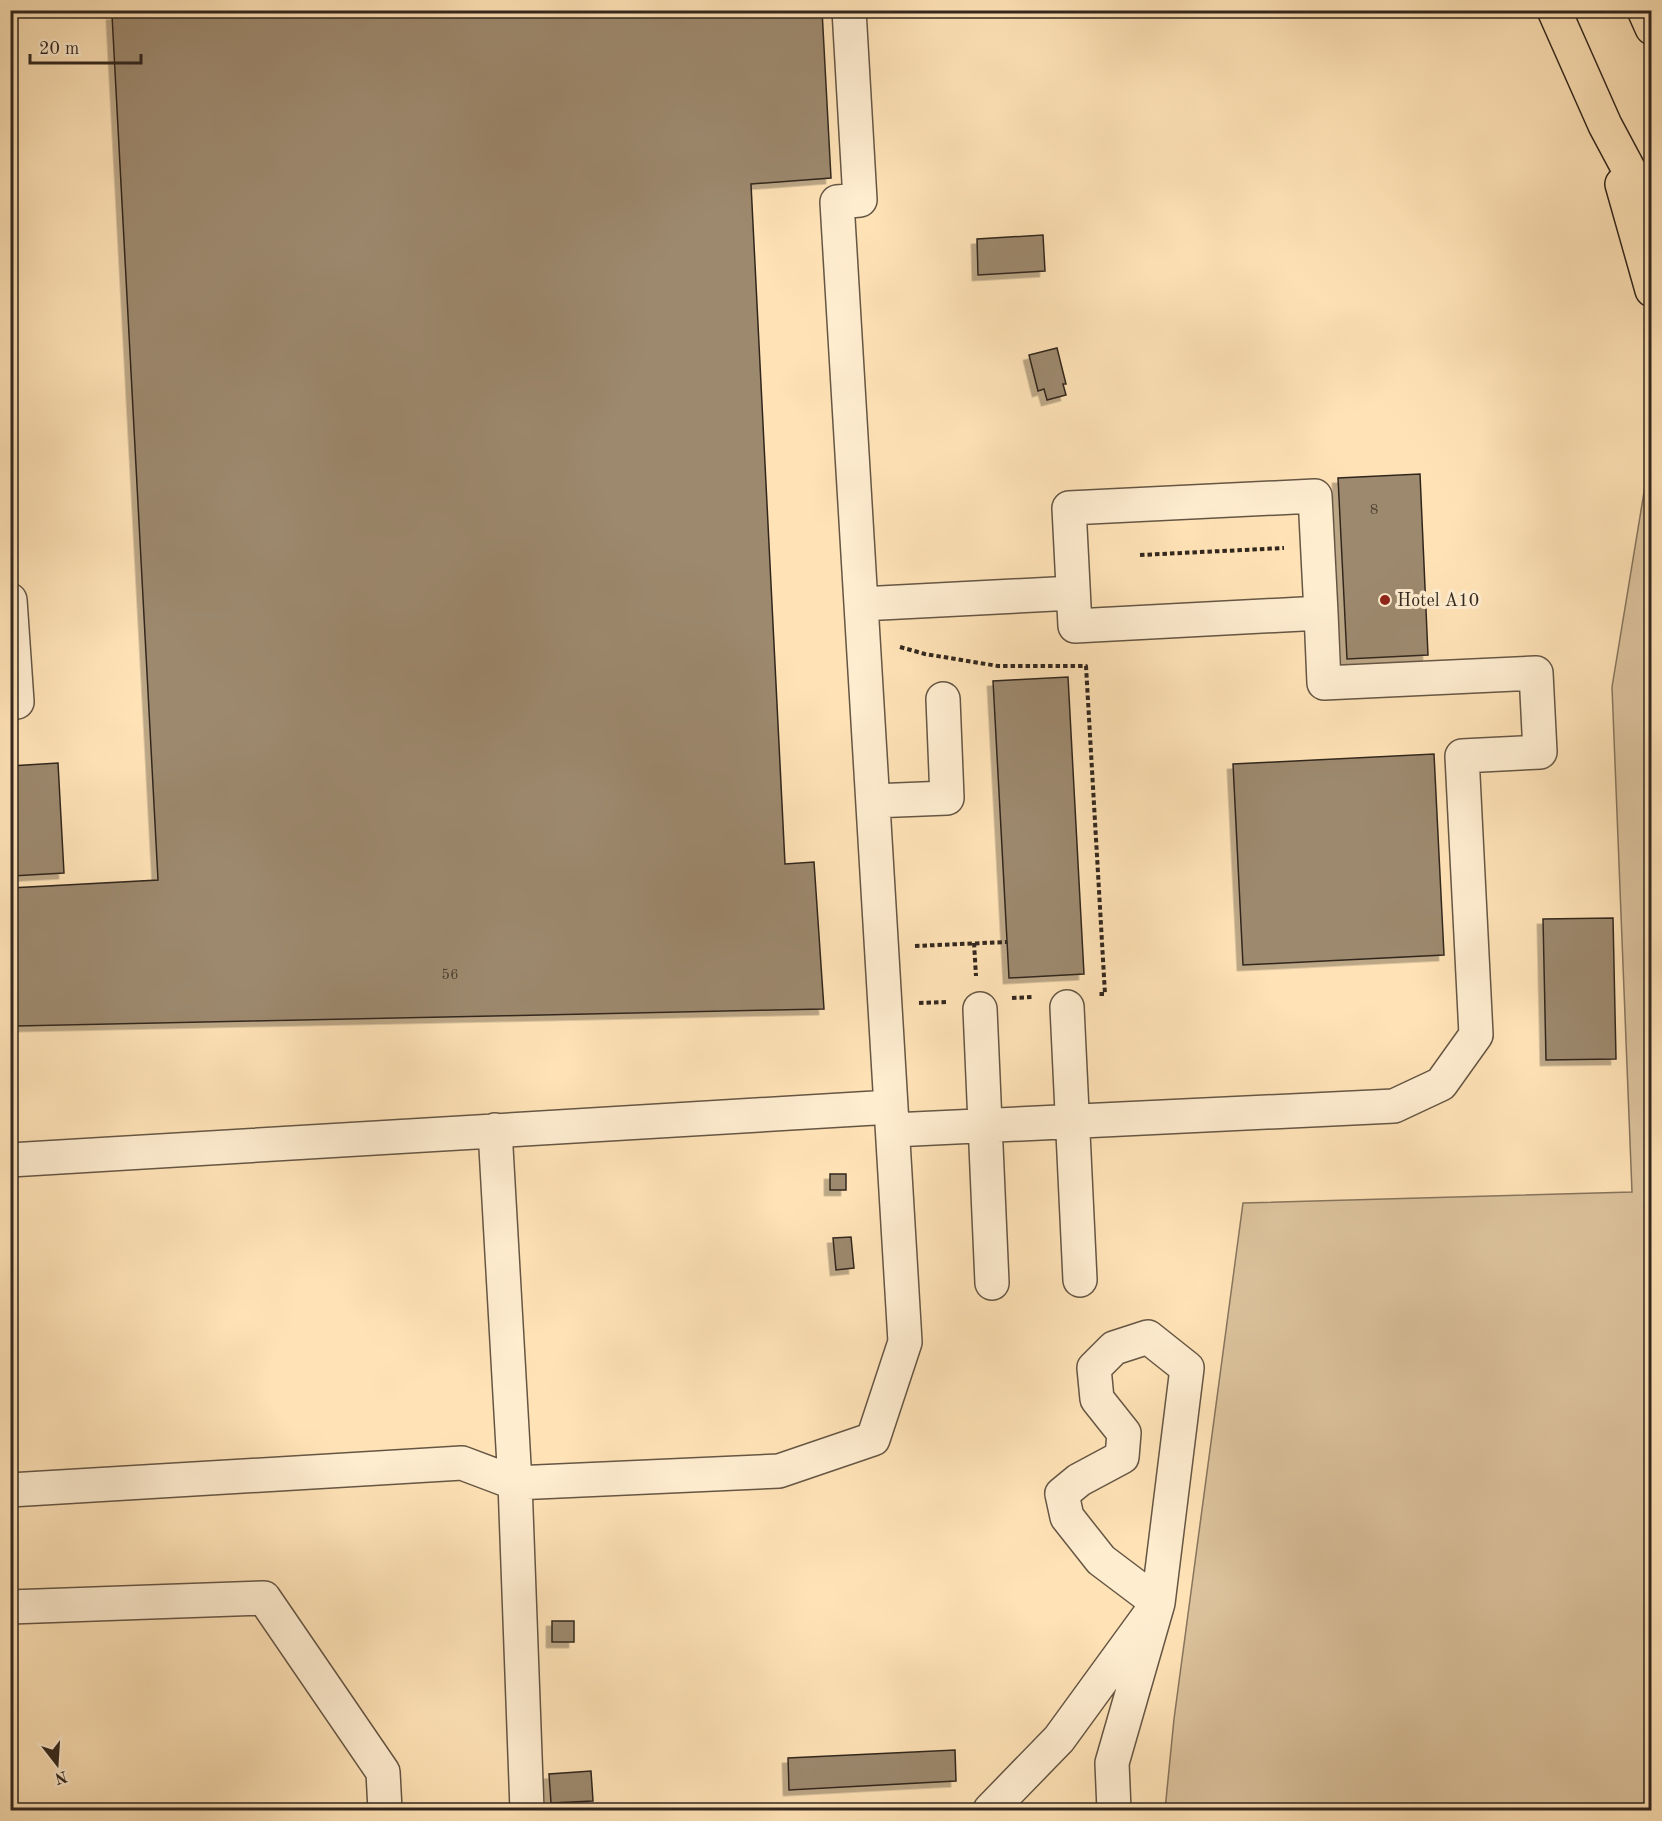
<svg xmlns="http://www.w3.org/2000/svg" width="1662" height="1821" font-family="'Old Standard TT',serif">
<defs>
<filter id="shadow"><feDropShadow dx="-5.5" dy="5.5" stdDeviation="0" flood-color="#0004"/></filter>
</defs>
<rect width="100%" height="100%" fill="#ffe3b7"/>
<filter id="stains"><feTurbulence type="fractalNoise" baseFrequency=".00333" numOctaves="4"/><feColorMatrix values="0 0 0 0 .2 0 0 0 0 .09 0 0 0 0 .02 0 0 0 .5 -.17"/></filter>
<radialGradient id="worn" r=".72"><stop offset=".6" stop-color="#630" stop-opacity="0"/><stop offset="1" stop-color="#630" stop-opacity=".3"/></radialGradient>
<path fill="#dcc39d" stroke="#87755e" stroke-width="1.5" d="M1647 474 1652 482 1651 1810H1165L1174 1719 1243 1203 1632 1192 1612 687Z"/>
<path fill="#9d896e" stroke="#32271e" stroke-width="1.5" filter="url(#shadow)" d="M187 10H822L831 178 751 184 785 864 814 862 824 1009 17 1026 10 888 158 880 112 15Z
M1043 235 1045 271 978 275 977 239Z
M1057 348 1066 384H1063L1066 395 1047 400 1044 389 1038 391 1029 355Z
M1420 474 1428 655 1347 659 1338 478Z
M1068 677 1084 974 1009 978 993 681Z
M1434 754 1444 955 1243 965 1233 764Z
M58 763 64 873 12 876 10 766Z
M1613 918 1616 1059 1546 1060 1543 919Z
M830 1174H846V1190H830Z
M851 1237 854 1268 836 1270 833 1238Z
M552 1621H574V1642H552Z
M955 1750 956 1781 789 1790 788 1758Z
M591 1771 593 1801 551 1803 549 1774Z"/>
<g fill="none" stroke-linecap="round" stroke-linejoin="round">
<defs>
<path id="minor" d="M10 600 17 702H10
M861 604 1073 593
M873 801 947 798 943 699
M1067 1007 1080 1280
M980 1009 992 1283
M495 1130 515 1483 779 1471 873 1439 905 1342 837 202 860 200 849 10
M893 1130 1394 1106 1441 1084 1476 1035 1462 756 1540 752 1536 673 1324 683 1321 613 1075 626 1069 508 1315 496 1321 613
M10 1160 891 1107
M1148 1337 1187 1368 1158 1603 1101 1560 1067 1517 1062 1494 1079 1480 1122 1457 1124 1433 1097 1399 1094 1368 1114 1348Z
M10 1490 462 1463 515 1483 527 1810
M10 1607 264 1598 383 1772 385 1810
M990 1810 1059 1739 1158 1603 1112 1763 1114 1810"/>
<path id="highway" d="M1554 10 1605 125 1652 213
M1644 10 1652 28
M1622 184 1652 290"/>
</defs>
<use href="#minor" stroke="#655644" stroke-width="36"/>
<use href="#highway" stroke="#32271e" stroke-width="36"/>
<path stroke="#32271e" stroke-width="4" stroke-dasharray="4.5 3" stroke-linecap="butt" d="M1140 555 1284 548
M900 647 925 654 998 666H1086L1105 994H1099
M974 943 976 976
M915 946 1007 942
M1012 998 1034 997
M919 1003 947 1002"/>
<use href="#minor" stroke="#ffedd0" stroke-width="33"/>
<use href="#highway" stroke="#ffe3b7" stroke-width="33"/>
</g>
<circle fill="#8f2418" stroke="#ffedd0" stroke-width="2" cx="1385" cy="600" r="6"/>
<g text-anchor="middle" stroke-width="6" stroke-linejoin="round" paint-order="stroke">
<g font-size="15" fill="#4d4032">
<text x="1374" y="514">8</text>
<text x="450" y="979">56</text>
</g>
<g font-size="18" fill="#32271e" stroke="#ffedd0" text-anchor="start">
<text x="1397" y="606">Hotel A10</text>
</g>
</g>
<rect width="1662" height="1821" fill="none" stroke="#ffe3b7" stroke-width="36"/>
<rect x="12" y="12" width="1638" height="1797" fill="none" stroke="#32271e" stroke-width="3"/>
<rect x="18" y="18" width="1626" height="1785" fill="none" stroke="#32271e" stroke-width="1.5"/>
<g transform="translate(57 1764) rotate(163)" stroke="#ffedd0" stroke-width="4.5" paint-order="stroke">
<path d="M0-4.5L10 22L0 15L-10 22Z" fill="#32271e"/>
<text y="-9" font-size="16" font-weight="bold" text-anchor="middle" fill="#32271e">N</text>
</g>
<path d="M30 54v9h111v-9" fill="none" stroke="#32271e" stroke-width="3"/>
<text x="39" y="54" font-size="18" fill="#32271e" stroke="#ffedd0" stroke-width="4.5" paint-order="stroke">20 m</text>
<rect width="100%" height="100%" filter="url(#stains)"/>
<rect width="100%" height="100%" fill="url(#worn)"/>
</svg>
